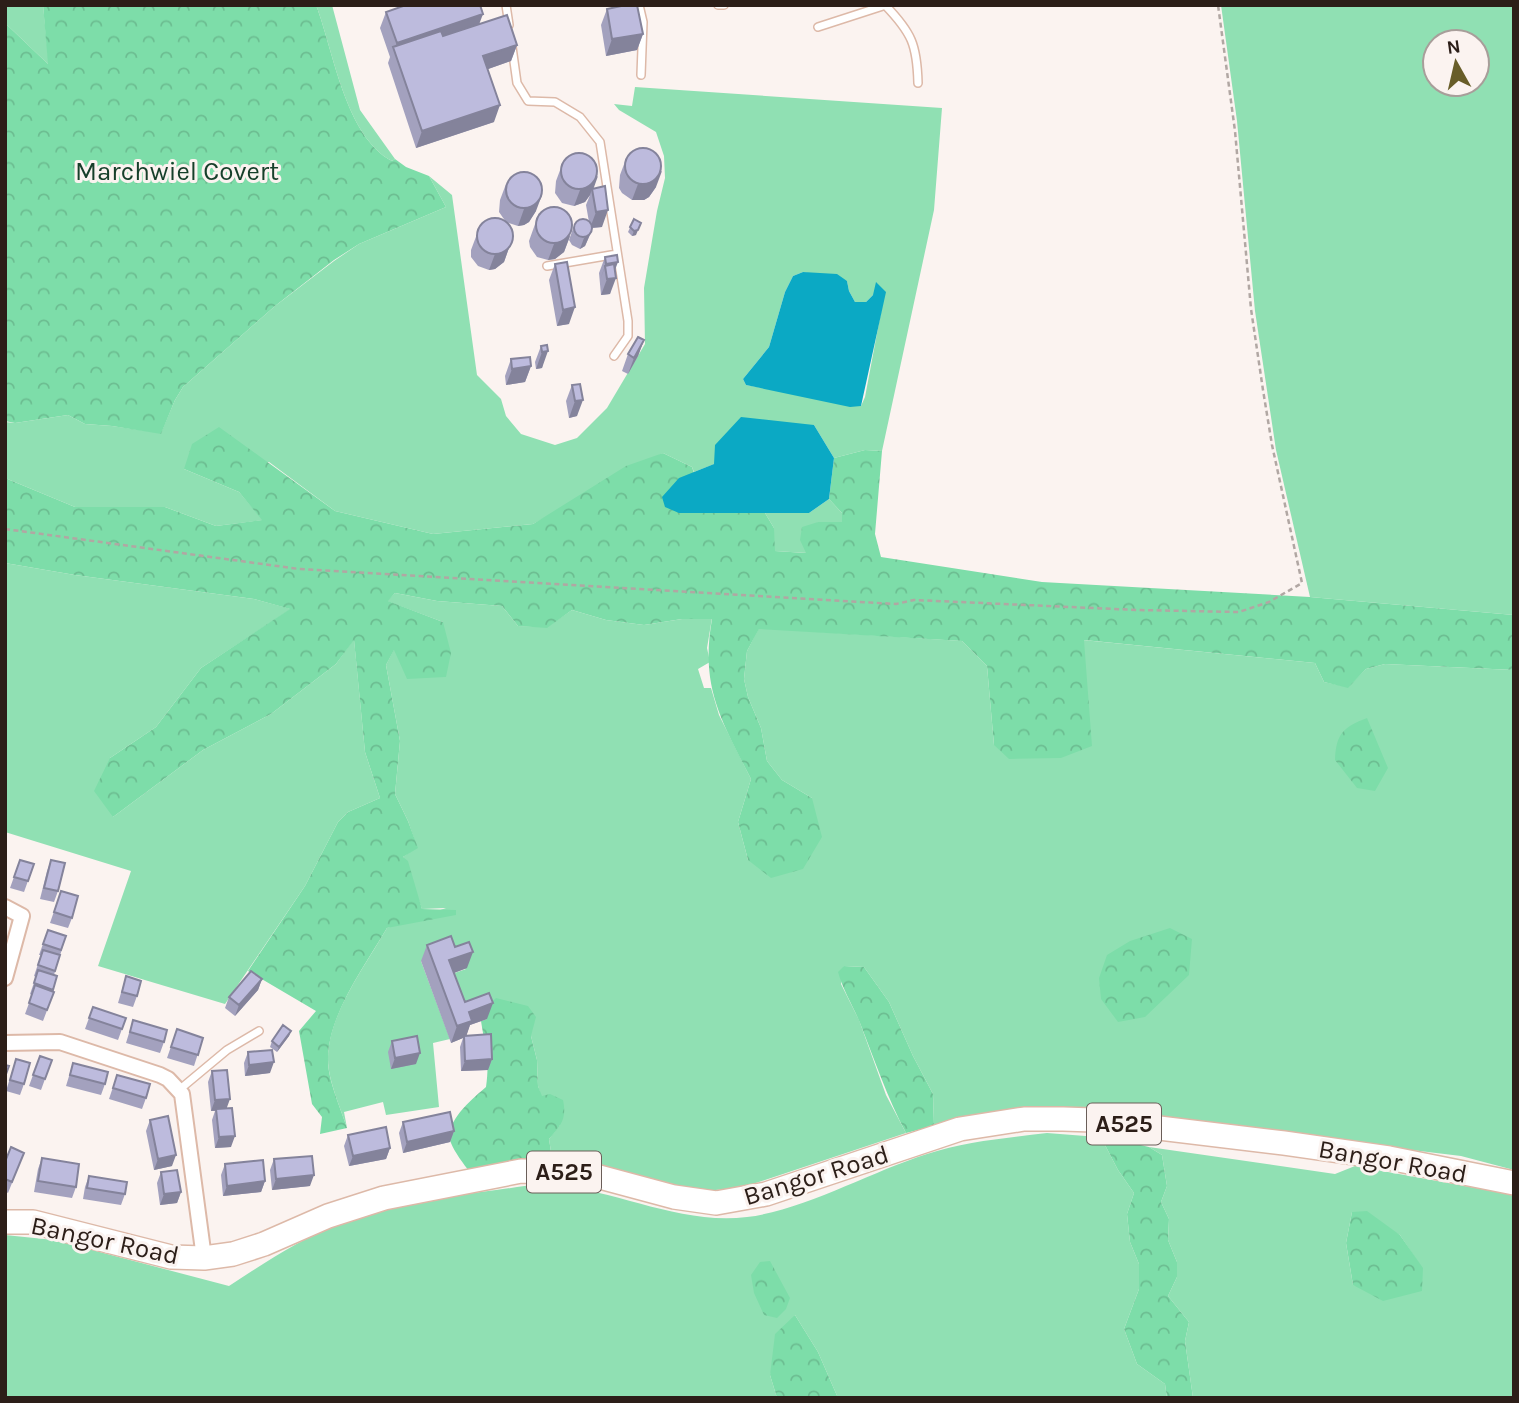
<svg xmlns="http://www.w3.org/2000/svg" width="1519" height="1403" font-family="Karla,sans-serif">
<defs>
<pattern id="forest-crowns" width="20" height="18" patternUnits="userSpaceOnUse" patternTransform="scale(1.75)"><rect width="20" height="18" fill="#7ddda9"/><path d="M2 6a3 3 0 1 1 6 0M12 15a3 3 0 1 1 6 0" fill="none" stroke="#6cbd91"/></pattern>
</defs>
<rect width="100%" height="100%" fill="#fbf3f0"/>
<path fill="#90e0b3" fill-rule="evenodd" d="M5 5H43L49 65 5 23Z
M316 5H332L360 110 395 159 392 161C345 136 334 52 316 5Z
M1221 5H1514V615L1310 597 1276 450 1255 311 1237 121ZM1435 42H1477V84H1435Z
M635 87 942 108 934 210 882 451 865 450 834 458 814 425 694 472 692 467 663 453 533 524 433 534 335 511 269 462 184 469 239 492 263 520 216 526 165 507H75L5 478V422L15 423 68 415 85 424 112 426 161 433 175 400 183 387 275 306 334 261 359 244 446 207 429 176 452 195 477 375 501 399 506 416 521 434 555 445 577 438 607 408 645 344 644 288 657 211 665 178 664 156 656 132 619 110 614 104 632 106ZM803 272 847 281 849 291 855 302H866L873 295 885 291 865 397 861 406 746 385 743 379 769 347 785 292 793 276Z
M829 499 842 513V522H818L807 553 774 551V528L765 513H809Z
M5 563 75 575 254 599 291 609 201 668 156 727 110 758 113 817 203 750 271 714 336 664 354 639 365 752 380 798 348 812 338 822 305 886 225 1004 98 966 131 871 5 832Z
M395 593 437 601 502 606 518 626 547 627 572 610 606 620 644 625 682 619 712 618 707 648 710 662 698 669 704 688H711L719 715 751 779 738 822 748 860 812 798 782 780 767 761 761 728 748 697 744 679 747 651 759 628 962 641 987 666 994 745 1083 640 1315 663 1324 682 1348 687 1366 669 1385 664 1514 670V1170L1461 1156 1271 1133 1141 1113 1023 1109 934 1126 933 1094 913 1056 889 1002 864 967 844 966 841 984 859 1020 886 1095 906 1133 741 1188 690 1192 552 1158 549 1139 560 1125 541 1096 538 1086 537 1060 531 1036 484 1009 459 1018 443 977 466 969 421 961 450 1039 433 1043 439 1107 386 1115 383 1102 344 1112 347 1128C341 1109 328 1080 328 1060 327 1016 365 966 387 928L446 908 422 909 403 857 417 847 408 821 395 794 400 741 386 665 394 649 443 622 387 601Z
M1047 1133 1111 1138 1105 1145 1118 1170 1134 1193 1127 1214 1130 1242 1139 1264V1289L1124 1329 1137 1364 1165 1384 1167 1398H838L818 1352 795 1315 770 1375 777 1398H5V1235L54 1240 229 1286C264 1263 300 1239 340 1224 389 1206 445 1196 496 1190 514 1188 535 1183 554 1185 619 1191 680 1225 747 1217 805 1210 870 1172 927 1154 965 1141 1007 1138 1047 1133Z
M1149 1147 1335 1174 1355 1166 1514 1195V1398H1193L1185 1341 1189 1322 1168 1296 1177 1277V1262L1168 1240 1169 1219 1161 1202 1167 1186 1162 1155ZM1352 1212 1400 1235 1422 1268V1291L1353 1285 1346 1243Z"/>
<path fill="url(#forest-crowns)" d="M43 5H316C334 52 345 136 392 161L395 159 406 167 429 176 446 207 359 244 334 260 275 306 183 387 175 400 161 434 112 426 85 424 68 415 15 423 5 421V23L48 64Z
M219 427 335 511 433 534 533 524 626 466 663 453 692 467 702 497 739 513H765L774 528 775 551 806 553 800 540 802 527 818 522H842V513L829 499 834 458 865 450 882 451 875 534 881 557 1042 582 1310 597 1514 615V670L1385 664 1366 669 1348 688 1324 682 1315 663 1084 640 1092 746 1061 758 1009 759 994 745 987 666 962 641 759 629 747 651 744 679 748 697 761 728 767 761 782 780 812 798 822 837 803 869 771 878 748 860 738 822 751 779C721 720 700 687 712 619H682L644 625 606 620 572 610 547 628 518 626 502 606 437 601 395 593 388 601 443 622 451 653 446 677 407 679 394 650 386 665 400 741 395 794 408 821 418 848 403 857 408 861 422 909 456 910V915L387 928C365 966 327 1016 328 1061 328 1080 341 1109 347 1128L320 1134 322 1117 312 1104 299 1031 316 1011 248 971 305 886 338 822 348 812 380 798 365 752 354 640 336 664 271 714 203 750 113 817 94 791 110 758 156 727 201 668 290 609 254 599 75 575 5 563V478L75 507H165L216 526 262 520 239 492 184 469 192 444Z
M1367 718 1388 768 1375 791 1357 788 1335 760C1336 734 1343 727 1367 718Z
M1170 928 1192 939 1189 975 1145 1017 1118 1022 1101 999 1099 978 1107 955 1130 941Z
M844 966 864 967 889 1002 913 1056 933 1094 934 1126 906 1133C887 1097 875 1061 860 1023 853 1006 843 990 838 972Z
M496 998 528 1006 536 1017 531 1036 537 1060 538 1086 542 1096 550 1094 563 1100C567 1119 561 1125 549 1139L552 1158 581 1166 470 1172C464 1165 454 1151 451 1143 442 1124 473 1098 486 1087 490 1059 485 1048 481 1021L487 1019 484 1009Z
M1111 1138 1149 1147 1162 1155 1167 1186 1161 1202 1169 1219 1168 1240 1177 1262V1277L1168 1296 1189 1322 1185 1341 1193 1398H1167L1165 1384 1137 1364 1124 1329 1139 1289V1264L1130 1242 1127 1214 1134 1193 1118 1170 1105 1145Z
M1367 1211 1400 1235 1423 1268 1422 1291 1383 1301 1353 1285 1346 1243 1352 1212Z
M770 1261 790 1298 786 1309 777 1318 764 1315 754 1293 751 1275 760 1262Z
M795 1315 818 1352 838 1398H777L770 1375 775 1334Z"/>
<path fill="#0ba9c4" d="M803 272 837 274 847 281 849 291 855 302H866L873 295 876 282 886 292 861 406 850 407 746 385 743 379 769 347 785 292 793 276Z
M741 417 814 425 834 458 829 499 809 513H679L665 507 662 497 679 478 714 464 715 445Z"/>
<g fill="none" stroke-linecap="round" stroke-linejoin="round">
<defs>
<path id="lane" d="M506 5 509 25
M639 5 643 22 641 75
M718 5H724
M885 5C912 33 917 45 918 83
M818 27 886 5
M512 47 517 83 528 101 555 102 580 117 600 142 628 321V336L614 356
M547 266 617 254
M179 1090 227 1050 259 1031"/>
<path id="street" d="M5 907 22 916 5 978
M5 1043 60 1042 160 1075 168 1079 182 1094 204 1258"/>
<path id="primary" d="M5 1222H33L171 1257 204 1258 233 1254 264 1244 328 1216 384 1198 521 1171 581 1172 674 1197 716 1203 766 1194 960 1129 1024 1119H1063L1093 1120 1284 1143 1389 1158 1514 1183"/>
</defs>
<use href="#lane" stroke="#ddb9a8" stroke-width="10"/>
<use href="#street" stroke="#ddb9a8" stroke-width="18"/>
<use href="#primary" stroke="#ddb9a8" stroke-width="26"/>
<path stroke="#b1a7a3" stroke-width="2.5" stroke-dasharray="5 3.5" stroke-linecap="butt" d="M5 529 299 569 896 604 914 600 1138 610 1239 612 1269 602 1302 583 1272 445 1263 390 1251 309 1235 131 1218 5"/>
<use href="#lane" stroke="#fff" stroke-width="7"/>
<use href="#street" stroke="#fff" stroke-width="14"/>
<use href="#primary" stroke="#fff" stroke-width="23"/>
</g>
<path fill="#a3a1be" d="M619 5H637L643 34 637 50 606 56 601 25 607 9 620 6Z
M386 12 480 24 517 45 511 61 488 69 494 122 416 148 388 63 390 57 380 28Z
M626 159 656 187 649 197 644 200H632L622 193 619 188 620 175Z
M562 165 593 188 602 227 592 228V230L585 246 580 249 572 245 569 240 575 223 589 222 586 205 590 195 585 202 574 206 562 203 555 193 556 181Z
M506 184 536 211 529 222 524 225 518 226 506 222 499 212 500 200Z
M539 213 570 236 564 252 555 259 548 260 537 257 530 247 529 241Z
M634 219 636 235 632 236 628 232Z
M477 234 510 245 504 262 495 269 489 270 478 266 471 257V250Z
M605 257 615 270 610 294 601 295 599 273Z
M555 264 569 324 557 326 549 280Z
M644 340 638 356 628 374 622 371 628 354Z
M547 345 542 368 536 369 535 362 541 346Z
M511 359 531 366 525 382 506 385 505 376Z
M580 384 577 416 569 418 566 401 572 385Z
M20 860 34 864 24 892 10 888Z
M51 860 58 891 54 902 40 899 47 871Z
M61 891 72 918 68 928 50 923Z
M48 930 66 936 54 975 57 976 52 992H54L43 1021 25 1014 32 995 30 994 36 977 34 976 41 955H39Z
M427 945 455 947 467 968 454 973 465 1002 487 1019 470 1025 466 1036 492 1059 488 1070 461 1071 460 1047 463 1038 451 1043 421 961Z
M126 976 137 996 133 1007 118 1003Z
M262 979 258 990 235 1016 225 1008 229 997Z
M93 1007 126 1018 118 1040 85 1029Z
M133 1020 164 1042 160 1053 126 1043Z
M177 1029 203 1038 194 1066 167 1058Z
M291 1031 289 1036 277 1052 270 1047 272 1041Z
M392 1041 416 1064 391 1069 388 1052Z
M248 1052 270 1073 245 1076 244 1063Z
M16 1059 24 1084 20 1095 6 1091Z
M52 1060 41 1090 29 1086 33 1075Z
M73 1063 105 1084 101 1095 66 1086Z
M212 1071 227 1108 231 1147 215 1148 212 1120 215 1111H211L208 1082Z
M117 1075 146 1098 142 1109 109 1099Z
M150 1120 172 1166 154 1170 146 1131Z
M403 1122 454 1131 450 1142 403 1153 399 1133Z
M348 1135 390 1148 386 1159 349 1166 344 1146Z
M24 1153 8 1193 5 1191V1162Z
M42 1158 76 1187 72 1198 34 1192 38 1169Z
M274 1159 310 1186 272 1190 270 1170Z
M225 1164 265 1181 261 1192 223 1196 221 1175Z
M161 1172 181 1192 177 1203 160 1205 157 1183Z
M89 1176 125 1194 121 1205 83 1199 85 1187Z"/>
<path fill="#84839b" d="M483 14 477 30 394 49 397 43Z
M643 34 637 50 606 56 612 39Z
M517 45 511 61 477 73 483 56Z
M500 105 494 122 416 148 422 131Z
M662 171 656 187 649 197 644 200H632L638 184Z
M598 176 593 190 592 189 590 195 585 202 574 206 580 190Z
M542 195 536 211 529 222 524 225 518 226 524 209Z
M608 210 602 227 590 228 596 212Z
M641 223 636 235 632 236 634 231Z
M592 230 585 246 580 249 584 238Z
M570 236 564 252 555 259 548 260 554 244Z
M510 245 504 262 495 269 489 270 495 254Z
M618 262 612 278 605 266 600 280 606 264Z
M616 278 610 294 601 295 607 279Z
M575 307 569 324 557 326 563 310Z
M644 340 638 356 628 374 634 358Z
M548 351 542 368 536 369 542 352Z
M531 366 525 382 506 385 512 369Z
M583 400 577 416 569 418 575 401Z
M473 952 467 968 443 977 449 960Z
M262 979 258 990 235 1016 239 1005Z
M493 1003 487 1019 470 1025 466 1037 464 1036 463 1038 451 1043 457 1026 469 1012Z
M291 1031 289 1036 277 1052 279 1047Z
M420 1053 416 1064 391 1069 395 1058Z
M492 1059 488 1070 461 1071 465 1061Z
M274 1062 270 1073 245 1076 249 1065Z
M230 1099 226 1110 211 1111 215 1100Z
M454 1131 450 1142 403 1153 407 1142Z
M235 1136 231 1147 215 1148 219 1137Z
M390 1148 386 1159 349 1166 353 1156Z
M176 1155 172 1166 154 1170 158 1159Z
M314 1175 310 1186 272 1190 276 1179Z
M265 1181 261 1192 223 1196 227 1186Z
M181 1192 177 1203 160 1205 164 1194Z"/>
<path fill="#bdbbdd" stroke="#84839b" stroke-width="2" d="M406 5H480L483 14 397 43 386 12Z
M626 5H637L643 34 612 39 607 9Z
M507 15 517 45 483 56 500 105 422 131 393 47 441 31 443 36Z
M625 166a18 18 0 1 1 36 0a18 18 0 1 1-36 0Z
M561 171a18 18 0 1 1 36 0a18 18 0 1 1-36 0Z
M506 190a18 18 0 1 1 36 0a18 18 0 1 1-36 0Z
M605 186 608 210 596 212 592 189Z
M536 225a18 18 0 1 1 36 0a18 18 0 1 1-36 0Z
M477 236a18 18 0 1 1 36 0a18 18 0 1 1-36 0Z
M634 219 641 223 638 230 634 231 630 227Z
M574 228a9 9 0 1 1 18 0a9 9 0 1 1-18 0Z
M617 255 618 262 606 264 605 257Z
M567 262 575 307 563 310 555 264Z
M614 264 616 278 607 279 605 266Z
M638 337 644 340 634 358 628 354Z
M547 345 548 351 542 352 541 346Z
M530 357 531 366 512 369 511 359Z
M580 384 583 400 575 401 572 385Z
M20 860 34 864 28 881 14 877Z
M51 860 65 863 58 891 44 888Z
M61 891 78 896 72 918 54 912Z
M48 930 66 936 61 950 43 944Z
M451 936 455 947 469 942 473 952 449 960 465 1002 489 993 493 1003 469 1012 472 1021 457 1026 427 945Z
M43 950 60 955 55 971 38 965Z
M38 970 57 976 53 990 34 983Z
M251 971 262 979 239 1005 229 997Z
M126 976 141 981 137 996 122 992Z
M35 985 54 992 47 1010 29 1003Z
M93 1007 126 1018 122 1029 89 1018Z
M133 1020 167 1030 164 1042 130 1032Z
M283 1025 291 1031 279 1047 272 1041Z
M177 1029 203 1038 198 1055 171 1047Z
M491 1034 492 1059 465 1061 464 1036Z
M417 1036 420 1053 395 1058 392 1041Z
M272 1050 274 1062 249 1065 248 1052Z
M40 1056 52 1060 45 1079 33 1075Z
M16 1059 30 1063 24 1084 10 1080Z
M73 1063 108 1072 105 1084 70 1075Z
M5 1065 9 1066 5 1077Z
M227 1070 230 1099 215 1100 212 1071Z
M117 1075 150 1084 146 1098 113 1088Z
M232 1108 235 1136 219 1137 216 1109Z
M450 1112 454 1131 407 1142 403 1122Z
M168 1116 176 1155 158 1159 150 1120Z
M386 1127 390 1148 353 1156 348 1135Z
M11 1147 24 1153 12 1182 5 1179V1162Z
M312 1156 314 1175 276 1179 274 1159Z
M42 1158 79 1164 76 1187 38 1181Z
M263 1160 265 1181 227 1186 225 1164Z
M177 1170 181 1192 164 1194 161 1172Z
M89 1176 127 1182 125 1194 87 1188Z"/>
<g text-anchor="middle" stroke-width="6" stroke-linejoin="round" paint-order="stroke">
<g fill="#fbf3f0" stroke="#6a5e59" stroke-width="2">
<rect x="1087" y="1103.5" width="74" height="41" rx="5"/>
<rect x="527" y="1151.5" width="74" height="41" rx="5"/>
</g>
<g font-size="24" font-weight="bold" fill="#2c1e18">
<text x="1124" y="1132">A525</text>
<text x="564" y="1180">A525</text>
</g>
<g font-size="26" fill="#163f2a" stroke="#fbf3f0">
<text x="177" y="180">Marchwiel Covert</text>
</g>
<g font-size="26" fill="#2c1e18" stroke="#fbf3f0">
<text transform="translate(1393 1161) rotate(10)" y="9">Bangor Road</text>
<text transform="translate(816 1175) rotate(-17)" y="9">Bangor Road</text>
<text transform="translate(105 1240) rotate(12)" y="9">Bangor Road</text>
</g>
</g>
<rect width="1519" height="1403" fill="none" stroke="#2c1e18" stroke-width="14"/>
<g transform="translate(1456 63) rotate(352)"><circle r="33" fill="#fbf3f0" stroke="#a89e9a" stroke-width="2"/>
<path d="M0-5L12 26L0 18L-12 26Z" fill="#685d29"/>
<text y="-10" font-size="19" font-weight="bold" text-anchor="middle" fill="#2c1e18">N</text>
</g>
</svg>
